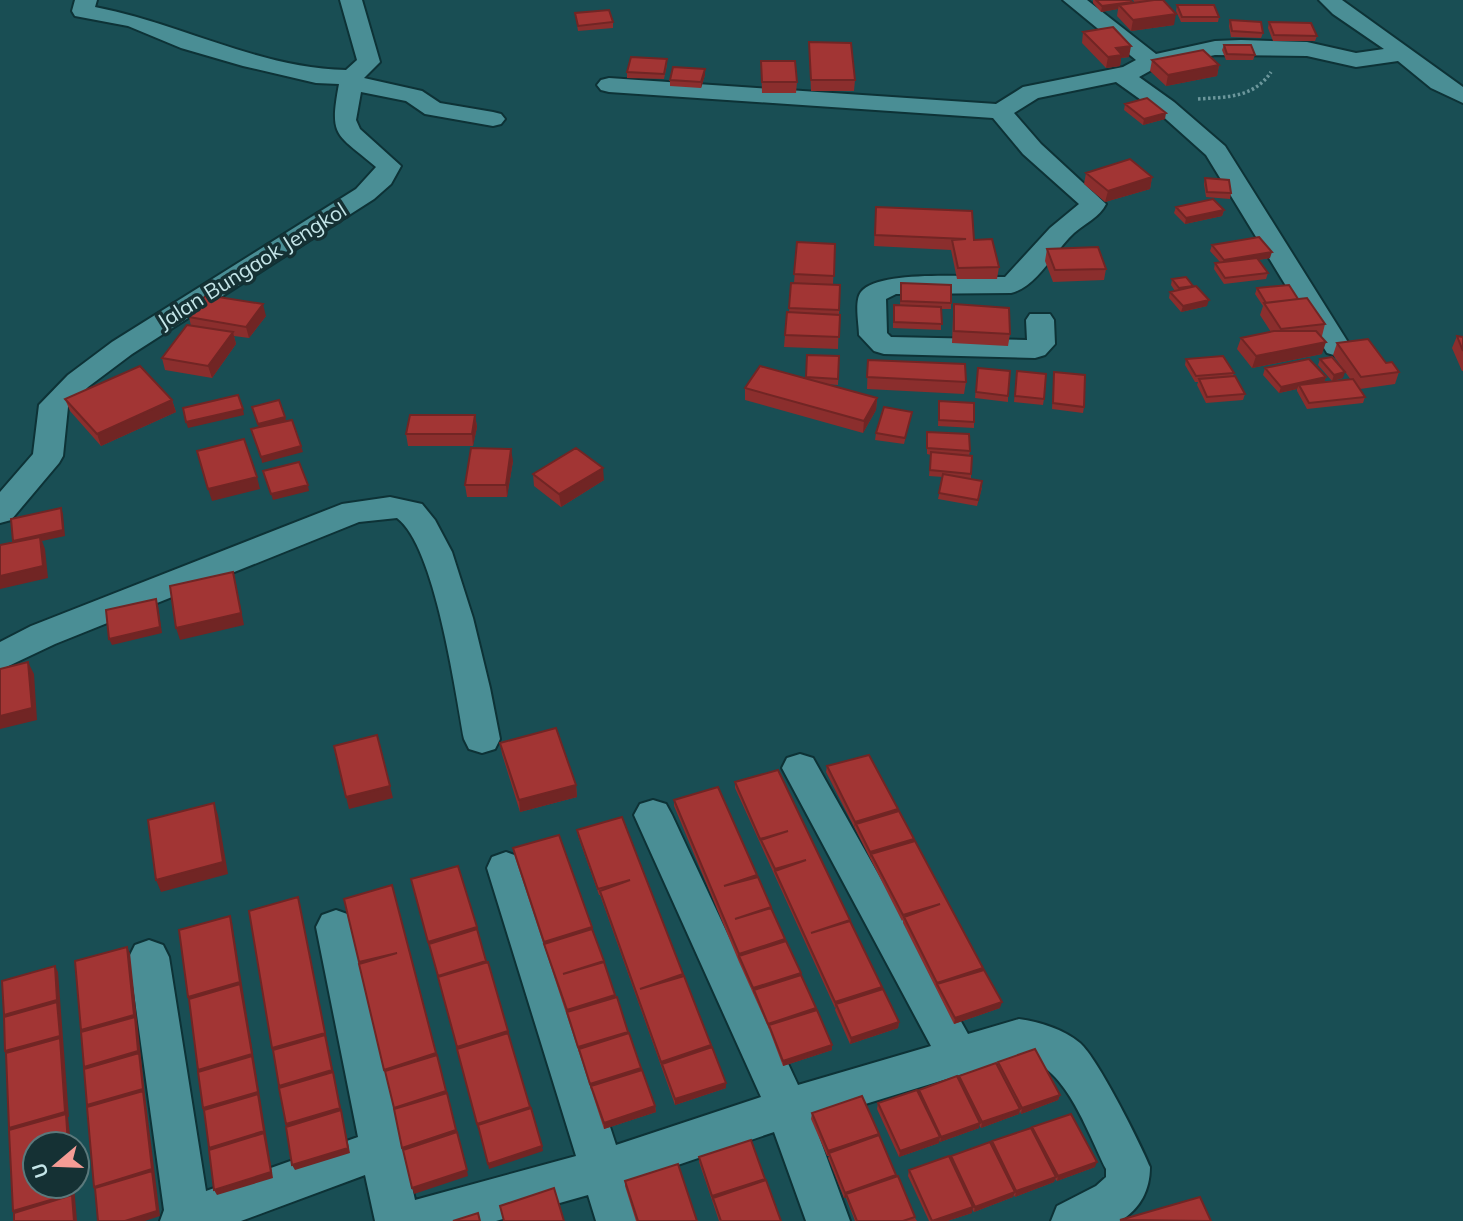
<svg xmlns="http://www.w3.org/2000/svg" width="1463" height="1221" font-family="Mulish,sans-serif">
<rect width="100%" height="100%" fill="#194e54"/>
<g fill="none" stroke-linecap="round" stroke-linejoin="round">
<defs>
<path id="street" d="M75 0H97L95 7C180 23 258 68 346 70L357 60 340 0H362L380 62 364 78 422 91 440 103 493 112 501 114 505 119 501 124 493 126 425 114 406 101 361 92 356 120 360 129 401 166 391 184 374 199 132 354 88 387 68 407 63 456 59 463 11 520 0 523V492L33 454 39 405 68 375 112 342 356 189 376 167C336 133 329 138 339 84L316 83 243 66 181 48 128 26 75 16 72 11Z
M1063 0H1087L1156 54 1215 41 1241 40 1307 42 1356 53 1384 49 1333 14 1319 0H1342L1463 87V103L1431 88 1398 61 1356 67 1307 56 1215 55 1157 67 1139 77 1174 102 1225 146 1351 347 1347 353 1337 356 1327 353 1206 155 1158 112 1116 82 1038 98 1014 113 1041 144 1106 204C1100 217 1084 224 1074 233 1054 251 1037 287 1011 293L896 294 886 299 887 333 891 337 1027 340 1026 320 1030 314H1050L1054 320 1055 344 1045 355 1035 358 884 354 874 351 859 335C859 324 854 301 861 292 878 269 976 277 1005 277L1050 228 1079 204 1023 154 993 118 609 92 601 90 597 85 601 80 609 78 996 104 1023 87 1123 67 1136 60Z
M390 497 422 504 435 520 452 552 473 618 490 688 500 739 495 749 482 753 469 749 464 739C455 690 435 546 397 518L359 522 55 644 0 670V642L31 626 342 504Z
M800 754 813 758 968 1034 1019 1019C1040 1022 1063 1029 1080 1043 1098 1059 1139 1141 1150 1167 1150 1190 1140 1209 1120 1221H1051L1057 1206 1096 1186 1106 1177V1169C1087 1132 1065 1062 1019 1057L813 1120 850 1221H806L774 1132 628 1182 640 1221H596L588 1195 496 1221H375L365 1175 241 1221H160L164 1210 129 957 135 945 149 940 163 945 169 957 206 1191 358 1137 316 927 322 915 336 910 350 915 356 927 415 1200 576 1156 487 868 492 857 506 852 520 857 525 868 616 1145 761 1097 634 815 640 804 653 800 666 804 672 815 798 1085 931 1046 782 768 787 758Z"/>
</defs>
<use href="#street" stroke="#0d3236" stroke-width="4"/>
<path stroke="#6c979c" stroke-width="3.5" stroke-dasharray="2.5 2.5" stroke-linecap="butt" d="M1198 99C1226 97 1254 98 1271 72"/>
<use href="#street" fill="#4a8e95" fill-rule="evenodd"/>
</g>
<path fill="#8b2e2d" d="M1093 0H1130L1132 3H1135L1133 0H1163L1174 25 1131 31 1117 16 1118 9 1101 12 1093 3Z
M1177 5 1219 17 1218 22H1181L1176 11Z
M575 13 613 22V28L578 31Z
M1230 20 1263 33 1261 38 1231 37 1229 26Z
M1269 22 1317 36 1315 41H1273L1268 28Z
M1083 32 1129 57 1121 58 1120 66 1106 68 1082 43Z
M809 42 855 80 854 91H811Z
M1224 45 1255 55 1253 60H1226L1222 50Z
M667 59V65L664 79 627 78V72Z
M1152 60 1219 65 1217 76 1166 86 1150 71Z
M761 61 797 82 796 93H762Z
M705 69V75L701 88 670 86V80Z
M1125 104 1165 119 1143 125 1124 110Z
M1086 173 1152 177 1150 189 1105 202 1084 184Z
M1205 178 1231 193 1230 199 1206 197 1204 184Z
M876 207 974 240 999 267 997 279H957L951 250 874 246Z
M1176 207 1224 210 1222 216 1185 224 1174 213Z
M797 242 835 244 833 284 840 285 838 349 784 347 785 335 789 313 791 283H794Z
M1212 245 1270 258 1258 260 1268 273 1266 279 1224 284 1214 269 1215 263 1220 262 1210 251Z
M1047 249 1106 269 1104 280 1053 282 1045 261Z
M1172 279 1193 287 1207 306 1181 312 1169 298 1170 292 1175 291 1171 285Z
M901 283 951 303V309H941V330L893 328V311L900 305Z
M1257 288 1298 299 1325 324 1322 336H1320L1322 354 1252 368 1237 349 1241 338 1271 332 1260 315 1263 306 1255 294Z
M954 304 1010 334 1008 346 952 343 953 316Z
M266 316 249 338 234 336 236 344 212 378 165 370 162 358 191 326 189 317Z
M1457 336 1463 337V371H1462L1452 348Z
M1337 343 1386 363 1399 372 1395 384 1360 389 1365 397 1363 403 1307 409 1297 391V389L1279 393 1263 375 1265 368 1326 377 1324 382 1351 380 1333 355Z
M807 355 839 356 838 385 825 384 877 398 876 410 863 433 745 400V388L806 379Z
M1186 359 1234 373 1233 376 1245 394 1243 400 1206 403 1197 385 1198 382H1195L1185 365Z
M1320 359 1343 378 1332 381 1318 365Z
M868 360 966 382 964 394 867 389Z
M978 368 1008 396V402L975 398Z
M1017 371 1044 399 1043 405 1014 402Z
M1054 372 1084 407 1083 413 1052 409Z
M65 399 172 400 176 412 101 446 70 411Z
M939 401 974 422V428L938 426Z
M912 412 904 444 875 440 876 433Z
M475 415 477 427 473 446H408L406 434Z
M927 432 970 451 969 456 971 474V479L982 488 977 506 938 499 943 477 929 476 931 455 927 454Z
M513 461 507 497H467L465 485Z
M533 474 604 480 561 507 534 486Z
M500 743 576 785 577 797 520 812 502 754Z
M827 766 898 809V811L982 970 1000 1008 954 1024 903 923V920L902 921 826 772Z
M735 782 850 920 849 922 899 1022 898 1028 850 1044 835 1010 836 1007 835 1008 735 788Z
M674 800 757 877 816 1008V1010L832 1050 783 1066 769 1029 739 962 674 806Z
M577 830 683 974 726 1083V1088L675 1105 600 895H599L578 836Z
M513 848 592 927 616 997 655 1106 656 1112 604 1129 514 854Z
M998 1062 1060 1095 1058 1100 1021 1114 1020 1111 1019 1114 981 1128 979 1125V1128L940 1142 939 1140V1143L899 1157 877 1109 878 1103 918 1092 919 1090 958 1079 959 1076 998 1065Z
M812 1113 879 1136 896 1177 915 1217V1218L917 1221H855L846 1198H844L828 1158 829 1156H827L811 1119Z
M1032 1127 1095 1167 1057 1181 1055 1179 1054 1182 1015 1197 1014 1195 1013 1197 974 1212 972 1209V1213L947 1221H929L908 1176 909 1170 950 1159 951 1156 991 1144 992 1141 1031 1129Z
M699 1157 765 1179 781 1221H719L699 1162Z
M625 1181 697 1221H636L625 1186Z"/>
<path fill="#712524" d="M1132 2 1131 7 1119 5 1118 9 1101 12 1102 6Z
M1176 14 1174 25 1131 31 1133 20Z
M1131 46 1129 57 1121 58 1120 66 1106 68 1108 57 1116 48Z
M1219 65 1217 76 1166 86 1168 75Z
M705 69V75L701 88V82Z
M1166 113 1165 119 1143 125 1144 119Z
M1152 177 1150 189 1105 202 1108 191Z
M1224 210 1222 216 1185 224 1186 218Z
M1272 252 1270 258 1223 266 1224 260Z
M1209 300 1207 306 1181 312 1183 306Z
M263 304 266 316 249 338 246 327Z
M233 332 236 344 212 378 208 366Z
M1326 342 1322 354 1252 368 1256 356Z
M1345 372 1343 378 1332 381 1334 375Z
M1326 377 1324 383 1299 385 1297 389 1279 393 1281 387Z
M877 398 876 410 863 433 864 421Z
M172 400 176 412 101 446 97 434Z
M243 409 244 415 188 428 186 422Z
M475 415 477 427 473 446 472 434Z
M285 417 287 423 259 430 258 424Z
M301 446 303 452 262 463 261 457Z
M511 449 513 461 507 497 506 485Z
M603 468 604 480 561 507 559 494Z
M257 477 260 489 212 501 208 489Z
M308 485 309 491 273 500 271 494Z
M61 508 63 514 65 536 42 541 45 549 48 578 0 589V576L15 547 13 541Z
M233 572 236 584 244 625 180 640 176 628Z
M156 599 158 605 162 633 112 645 109 639Z
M28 662 34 674 37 720 0 729V716Z
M576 785 577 797 520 812 519 800Z
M390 786 393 798 349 809 346 797Z
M214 803 218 815 228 874 161 892 156 880Z
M898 809 897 815 856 824 854 828 855 822Z
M914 839 913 845 871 854 870 858V852Z
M298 897 350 1153 295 1170 292 1165 281 1091 279 1086 275 1054 272 1048Z
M230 916 232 922 273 1178 217 1195 214 1190 211 1153 209 1148 206 1113 203 1108 201 1075 198 1070 191 1002 188 997Z
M477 927 478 933 430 948 428 942Z
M592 927V933L544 944 545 948 544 942Z
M785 939V945L739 956 738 960 739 954Z
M127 947 130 953 145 1095 160 1216 145 1221H125L97 1192 94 1187 90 1111 87 1105V1073L84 1067V1036L81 1030Z
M486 961 487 967 439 981 438 976Z
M55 966 58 972 69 1117H68L71 1144 13 1134 9 1128V1057L5 1051 7 1021 4 1015Z
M983 968 982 973 937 984 936 988 937 983Z
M801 973 800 979 754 990 753 994V988Z
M882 987V993L836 1004 835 1008V1002Z
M615 995 616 1001 567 1012V1016V1010Z
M1002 1002 1000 1008 954 1024 955 1018Z
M816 1008 815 1014 769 1025 768 1029V1024Z
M899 1022 898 1028 850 1044 851 1038Z
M508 1031 509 1037 458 1052 457 1047Z
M628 1032 629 1037 579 1049V1052L578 1047Z
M711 1045V1051L662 1064V1067L661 1062Z
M832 1045V1050L783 1066V1061Z
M436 1053 438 1059 386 1075 384 1070Z
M641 1068 642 1073 591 1086V1090L590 1084Z
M726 1083V1088L675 1105V1099Z
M446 1091 448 1096 395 1113 394 1108Z
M1060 1095 1058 1100 1021 1114 1022 1108Z
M655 1106 656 1112 604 1129V1123Z
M530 1107 531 1112 478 1129 477 1124Z
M1020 1109 1019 1114 981 1128 982 1122Z
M980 1123 979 1128 940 1142 941 1137Z
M456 1130 457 1136 404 1153 402 1148Z
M879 1134 878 1139 829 1153 827 1156 828 1151Z
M940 1137 939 1143 899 1157 900 1151Z
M542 1146 543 1151 489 1169 488 1164Z
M1097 1162 1095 1167 1057 1181 1058 1176Z
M467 1170 468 1176 414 1194 412 1188Z
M896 1175V1180L846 1194V1198H844L845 1193Z
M1056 1177 1054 1182 1015 1197 1016 1191Z
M765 1179V1184L713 1198 712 1202V1196Z
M71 1186H74L77 1221 17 1216 13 1211Z
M1015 1192 1013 1197 974 1212 975 1207Z
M973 1207 972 1213 947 1221H933Z"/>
<path fill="#a23534" stroke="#712524" stroke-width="2" d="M1096 0H1130L1132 2 1102 6Z
M1154 0H1163L1176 14 1133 20 1119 5Z
M1177 5H1214L1219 17H1182Z
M609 10 613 22 578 26 575 13Z
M1230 20 1261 22 1263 33 1232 31Z
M1269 22 1311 23 1317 36 1274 35Z
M1113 27 1131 46 1116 48 1122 55 1108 57 1083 32Z
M809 42 851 43 855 80H811Z
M1224 45H1251L1255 55 1227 54Z
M1203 50 1219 65 1168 75 1152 60Z
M631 57 667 59 664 74 627 72Z
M761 61H795L797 82H762Z
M673 67 705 69 701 82 670 80Z
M1147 98 1166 113 1144 119 1125 104Z
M1130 159 1152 177 1108 191 1086 173Z
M1205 178 1229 180 1231 193 1207 192Z
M1213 199 1224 210 1186 218 1176 207Z
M876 207 972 211 974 240 992 239 999 267 958 268 952 240 966 239 875 235Z
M1259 237 1272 252 1224 260 1212 245Z
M797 242 835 244 834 276 794 274Z
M1098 247 1106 269 1055 270 1047 249Z
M1257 258 1268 273 1225 278 1215 263Z
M1186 277 1193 286 1179 288 1172 279Z
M791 283 840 285 839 310 789 308Z
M901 283 951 285V303L901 301Z
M1289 285 1298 299 1266 303 1257 288Z
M1196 286 1209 300 1183 306 1170 292Z
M206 295 263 304 246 327 189 317Z
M1307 298 1325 324 1281 329 1264 303Z
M954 304 1009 308 1010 334 954 331Z
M894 305 941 307 942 324 894 322Z
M787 312 840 315 839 337 785 335Z
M187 325 233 332 208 366 162 358Z
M1274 331H1316L1326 342 1256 356 1241 338Z
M1457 336 1463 337V351Z
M1368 339 1386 363 1392 362 1399 372 1361 377 1337 343Z
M807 355 839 356 838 379 806 377Z
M1223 356 1234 373 1196 376 1186 359Z
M1332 357 1345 372 1334 375 1320 359Z
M1309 359 1326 377 1281 387 1265 368Z
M868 360 965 364 966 382 867 377Z
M140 366 172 400 97 434 65 399Z
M760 366 877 398 864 421 745 388Z
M978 368 1010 371 1008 396 976 392Z
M1017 371 1046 374 1044 399 1015 396Z
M1054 372 1085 375 1084 407 1053 403Z
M1235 376 1245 394 1207 397 1199 379Z
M1353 379 1365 397 1309 403 1299 385Z
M238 395 243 409 186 422 183 408Z
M279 400 285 417 258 424 252 407Z
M939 401 974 403V422L939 420Z
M884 407 912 412 905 438 876 433Z
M410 415H475L472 434H406Z
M292 420 301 446 261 457 251 429Z
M927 432 969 434 970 451 927 448Z
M244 439 257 477 208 489 197 451Z
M471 448 511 449 506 485H465Z
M576 448 603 468 559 494 533 474Z
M931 452 972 456 971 474 930 470Z
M299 462 308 485 271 494 263 471Z
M943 474 982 481 978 500 939 493Z
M61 508 63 530 13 541 11 519Z
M40 537 43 566 0 576V545Z
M233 572 241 613 176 628 170 586Z
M156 599 160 627 109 639 106 610Z
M28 662 32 708 0 716V669Z
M556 728 576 785 519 800 500 743Z
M377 735 390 786 346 797 334 746Z
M869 755 898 809 855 822 827 766Z
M778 770 850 920 811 933 850 921 882 987 835 1002 775 871 806 860 775 869 761 840 788 831 760 839 735 782Z
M718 787 757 875 724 886 758 877 771 907 735 919 771 908 785 939 739 954 674 800Z
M214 803 223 862 156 880 148 820Z
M899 811 914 839 870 852 856 824Z
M622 817 683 974 640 989 684 976 711 1045 661 1062 600 891 630 880 598 889 577 830Z
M559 835 592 927 544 942 513 848Z
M915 841 983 968 937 983 904 917 940 904 903 915 871 854Z
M458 866 477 927 428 942 411 879Z
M392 885 436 1053 384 1070 359 964 397 953 359 962 344 899Z
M298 897 325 1033 272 1048 249 911Z
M230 916 240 982 188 997 179 930Z
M477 929 486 961 438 976 429 944Z
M592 929 604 961 563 974 604 962 615 995 567 1010 544 944Z
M786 941 801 973 753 988 739 956Z
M127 947 134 1015 81 1030 75 961Z
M488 962 508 1031 457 1047 438 977Z
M55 966 57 1000 4 1015 2 981Z
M984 970 1002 1002 955 1018 937 984Z
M801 975 816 1008 768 1024 754 990Z
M240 984 252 1054 198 1070 189 999Z
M883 989 899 1022 851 1038 836 1004Z
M617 997 628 1032 578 1047 567 1012Z
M57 1002 60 1036 5 1051 4 1017Z
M817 1010 832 1045 783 1061 769 1025Z
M135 1017 138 1051 84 1067 81 1032Z
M508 1033 530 1107 477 1124 457 1049Z
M629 1033 641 1068 590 1084 579 1049Z
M325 1035 332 1070 279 1086 273 1050Z
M60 1038 65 1112 9 1128 6 1053Z
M712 1047 726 1083 675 1099 662 1064Z
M1035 1049 1060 1095 1022 1108 998 1062Z
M139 1053 143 1089 87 1105 84 1069Z
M437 1055 446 1091 394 1108 385 1071Z
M252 1056 258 1092 203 1108 198 1072Z
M996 1063 1020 1109 982 1122 959 1076Z
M642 1070 655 1106 604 1123 591 1086Z
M333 1072 340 1108 286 1124 279 1088Z
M957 1076 980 1123 941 1137 919 1090Z
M917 1090 940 1137 900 1151 878 1103Z
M143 1091 152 1169 94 1187 87 1107Z
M447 1093 456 1130 402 1148 394 1109Z
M258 1094 264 1131 209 1148 204 1110Z
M862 1096 879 1134 828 1151 812 1113Z
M531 1108 542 1146 488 1164 478 1125Z
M341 1110 348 1148 292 1165 286 1127Z
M66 1114 68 1144H35V1186H71V1194L13 1211 9 1130Z
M1071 1114 1097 1162 1058 1176 1032 1127Z
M1031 1128 1056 1177 1016 1191 992 1141Z
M457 1132 467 1170 412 1188 403 1150Z
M264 1133 271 1172 214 1190 209 1150Z
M879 1135 896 1175 845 1193 829 1153Z
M751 1140 765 1179 712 1196 699 1157Z
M990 1142 1015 1192 975 1207 951 1156Z
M949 1156 973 1207 932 1221 909 1170Z
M678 1164 697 1221H638L625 1181Z
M152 1171 157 1211 125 1221H98L95 1188Z
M898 1176 915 1217 903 1221H857L846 1194Z
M766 1180 781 1221H721L713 1198Z
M554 1188 564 1221H504L500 1206Z
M72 1195 74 1221H14V1213Z
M1200 1197 1211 1221 1120 1220Z
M478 1213 480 1221H453Z"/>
<g text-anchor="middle" stroke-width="7" stroke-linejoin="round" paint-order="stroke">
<g font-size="21" fill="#c5e6e9" stroke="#153134">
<text transform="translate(252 266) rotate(-32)" y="7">Jalan Bungaok Jengkol</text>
</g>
</g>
<g transform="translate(56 1165) rotate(251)"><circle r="33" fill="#153134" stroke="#5b797c" stroke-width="2"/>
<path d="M0-5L12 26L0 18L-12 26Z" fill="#f59c95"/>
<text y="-10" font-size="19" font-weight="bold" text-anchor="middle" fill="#c5e6e9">U</text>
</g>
</svg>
